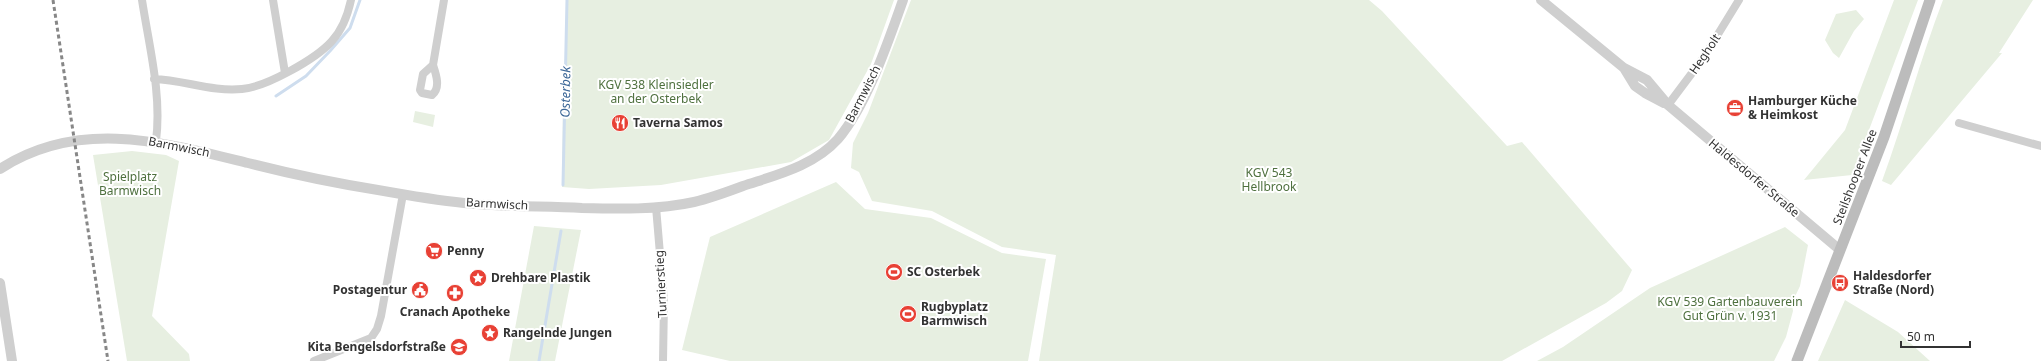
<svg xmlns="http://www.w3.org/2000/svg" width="2041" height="361" font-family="'Noto Sans',sans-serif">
<rect width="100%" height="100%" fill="#fff"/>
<path fill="#e7efe1" d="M568 0H894L871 64 829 140 791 162 661 185 589 189 562 187 563 94Z
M911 0H1369L1382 11 1507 146 1522 142 1632 270 1622 291 1606 303 1502 361H1039L1056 255 1002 247 932 211 872 201 859 172 851 168 853 143 868 113Z
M1894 0H1918L1852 175 1804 180 1845 130Z
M1943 0H2033L1999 53H2002L1891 185 1882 181C1904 121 1920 60 1943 0Z
M1856 10 1864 19 1854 31 1839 58 1833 53 1825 40 1836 14Z
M415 111 435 115 433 127 413 122Z
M132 151 166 155 179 161 152 316 189 354 190 361H127L93 155Z
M836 182 865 209 931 218 1002 253 1046 259 1028 361H730L682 350 710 237Z
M534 226 581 230 555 361H509Z
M1785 227 1808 245 1800 286 1792 303 1793 311 1786 337 1774 361H1537L1563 347 1650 288Z
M1845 300 1898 332 1930 361H1818Z"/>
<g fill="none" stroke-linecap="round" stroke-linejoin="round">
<path stroke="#ceddee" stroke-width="3" d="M276 96 306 76 330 51 350 28 360 0
M563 185 567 0
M539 361 561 231"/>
<path stroke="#cfcfcf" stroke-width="8" d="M142 0C149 46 162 94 156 141
M273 0 285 73
M433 65C436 74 441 88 432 95L422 93 420 90 423 74 433 65 444 0
M154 79C184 80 212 92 242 89 266 87 316 59 332 41 342 30 348 14 351 0
M1668 105 1704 57 1739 0
M1959 123 2041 146
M656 207 664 301 663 361
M314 361 371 338 377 329 381 316 403 194"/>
<path stroke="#cfcfcf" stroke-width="10" d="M1541 0 1624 68 1635 86 1645 93 1664 103
M1624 68 1647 80 1668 105 1840 250
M0 169C79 118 163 142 248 163 291 174 334 183 378 190 406 195 435 200 464 203 503 207 543 206 582 208 618 209 658 210 694 202 711 198 727 192 743 186 776 175 814 166 838 139 867 105 888 42 903 0
M0 283 12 361"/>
<path stroke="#bcbcbc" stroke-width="11" d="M1797 361 1884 137 1930 0"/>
<path stroke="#878787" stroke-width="3" stroke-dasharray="4 3" stroke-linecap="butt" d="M53 0 108 361"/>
</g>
<defs>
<symbol id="office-disc" viewBox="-11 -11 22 22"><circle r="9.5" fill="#e84135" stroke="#fff"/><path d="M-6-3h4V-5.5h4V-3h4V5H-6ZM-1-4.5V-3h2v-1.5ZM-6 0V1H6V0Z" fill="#fff"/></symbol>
<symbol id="restaurant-disc" viewBox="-11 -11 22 22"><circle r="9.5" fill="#e84135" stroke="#fff"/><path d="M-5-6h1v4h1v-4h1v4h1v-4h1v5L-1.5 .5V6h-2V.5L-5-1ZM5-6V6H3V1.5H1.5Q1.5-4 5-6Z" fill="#fff"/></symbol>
<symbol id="supermarket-disc" viewBox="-11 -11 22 22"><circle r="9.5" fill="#e84135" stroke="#fff"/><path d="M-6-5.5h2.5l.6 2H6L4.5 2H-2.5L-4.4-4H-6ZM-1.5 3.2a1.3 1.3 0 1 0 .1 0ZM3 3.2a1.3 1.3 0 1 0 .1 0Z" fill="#fff"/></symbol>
<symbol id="stadium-disc" viewBox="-11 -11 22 22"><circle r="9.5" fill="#e84135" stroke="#fff"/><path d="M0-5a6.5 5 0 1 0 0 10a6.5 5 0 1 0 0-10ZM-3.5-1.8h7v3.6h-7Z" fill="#fff"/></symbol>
<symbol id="sight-disc" viewBox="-11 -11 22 22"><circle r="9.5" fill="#e84135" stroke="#fff"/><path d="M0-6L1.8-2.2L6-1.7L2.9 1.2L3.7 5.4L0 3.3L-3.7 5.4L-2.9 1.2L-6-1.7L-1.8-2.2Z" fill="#fff"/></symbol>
<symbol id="bus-disc" viewBox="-11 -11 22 22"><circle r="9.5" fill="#e84135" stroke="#fff"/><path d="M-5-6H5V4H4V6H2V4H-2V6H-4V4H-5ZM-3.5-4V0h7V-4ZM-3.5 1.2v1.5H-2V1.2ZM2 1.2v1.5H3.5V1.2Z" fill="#fff"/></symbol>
<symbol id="civic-disc" viewBox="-11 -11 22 22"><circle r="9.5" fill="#e84135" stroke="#fff"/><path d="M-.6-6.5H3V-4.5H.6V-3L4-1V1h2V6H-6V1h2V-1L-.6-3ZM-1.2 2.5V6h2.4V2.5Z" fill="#fff"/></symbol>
<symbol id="pharmacy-disc" viewBox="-11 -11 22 22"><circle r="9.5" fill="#e84135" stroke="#fff"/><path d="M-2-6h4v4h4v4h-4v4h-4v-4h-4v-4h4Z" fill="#fff"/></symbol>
<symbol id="school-disc" viewBox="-11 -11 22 22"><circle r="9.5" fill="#e84135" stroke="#fff"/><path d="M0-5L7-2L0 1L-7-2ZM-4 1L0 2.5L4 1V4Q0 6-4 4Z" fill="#fff"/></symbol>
</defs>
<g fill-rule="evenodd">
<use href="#office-disc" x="1725" y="98" width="20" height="20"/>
<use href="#restaurant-disc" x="610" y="113" width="20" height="20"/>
<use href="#supermarket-disc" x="424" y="241" width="20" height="20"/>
<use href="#stadium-disc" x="884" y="262" width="20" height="20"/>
<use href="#sight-disc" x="468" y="268" width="20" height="20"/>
<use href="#bus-disc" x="1830" y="273" width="20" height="20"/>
<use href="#civic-disc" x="410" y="280" width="20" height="20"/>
<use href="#pharmacy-disc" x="445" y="283" width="20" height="20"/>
<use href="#stadium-disc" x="898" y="304" width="20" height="20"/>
<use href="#sight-disc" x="480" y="323" width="20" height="20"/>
<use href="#school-disc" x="449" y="337" width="20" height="20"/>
</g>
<g text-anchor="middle" stroke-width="4" stroke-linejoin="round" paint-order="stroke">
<g font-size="12" fill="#323232" stroke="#fff">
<text transform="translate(1705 54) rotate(-56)" y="4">Hegholt</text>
<text transform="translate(863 94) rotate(-63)" y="4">Barmwisch</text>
<text transform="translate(179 147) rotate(11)" y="4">Barmwisch</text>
<text transform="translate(1855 177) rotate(-69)" y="4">Steilshooper Allee</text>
<text transform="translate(1754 178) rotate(40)" y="4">Haldesdorfer Straße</text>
<text transform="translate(497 204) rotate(3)" y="4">Barmwisch</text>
<text transform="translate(661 284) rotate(-93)" y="4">Turnierstieg</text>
</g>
<g font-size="12" fill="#4e703e" stroke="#fff">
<text x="656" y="89">KGV 538 Kleinsiedler<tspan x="656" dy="14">an der Osterbek</tspan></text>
<text x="1269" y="177">KGV 543<tspan x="1269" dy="14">Hellbrook</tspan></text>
<text x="130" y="181">Spielplatz<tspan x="130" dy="14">Barmwisch</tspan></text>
<text x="1730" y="306">KGV 539 Gartenbauverein<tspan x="1730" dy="14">Gut Grün v. 1931</tspan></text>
</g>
<g font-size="12" font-weight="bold" fill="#323232" stroke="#fff" text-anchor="start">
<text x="1748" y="105">Hamburger Küche<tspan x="1748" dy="14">&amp; Heimkost</tspan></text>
<text x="633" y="127">Taverna Samos</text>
<text x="447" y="255">Penny</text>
<text x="907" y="276">SC Osterbek</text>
<text x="1853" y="280">Haldesdorfer<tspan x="1853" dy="14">Straße (Nord)</tspan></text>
<text x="491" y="282">Drehbare Plastik</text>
<text x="407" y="294" text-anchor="end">Postagentur</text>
<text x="921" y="311">Rugbyplatz<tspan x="921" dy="14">Barmwisch</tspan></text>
<text x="455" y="316" text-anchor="middle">Cranach Apotheke</text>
<text x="503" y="337">Rangelnde Jungen</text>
<text x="446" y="351" text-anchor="end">Kita Bengelsdorfstraße</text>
</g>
<g font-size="13" font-style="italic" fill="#3d6898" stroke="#fff">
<text transform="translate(565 92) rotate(-89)" y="5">Osterbek</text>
</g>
</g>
<path d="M1901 341v6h69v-6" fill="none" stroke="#323232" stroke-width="2"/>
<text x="1907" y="341" font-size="12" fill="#323232" stroke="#ffffff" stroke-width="3" paint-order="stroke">50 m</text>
</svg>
